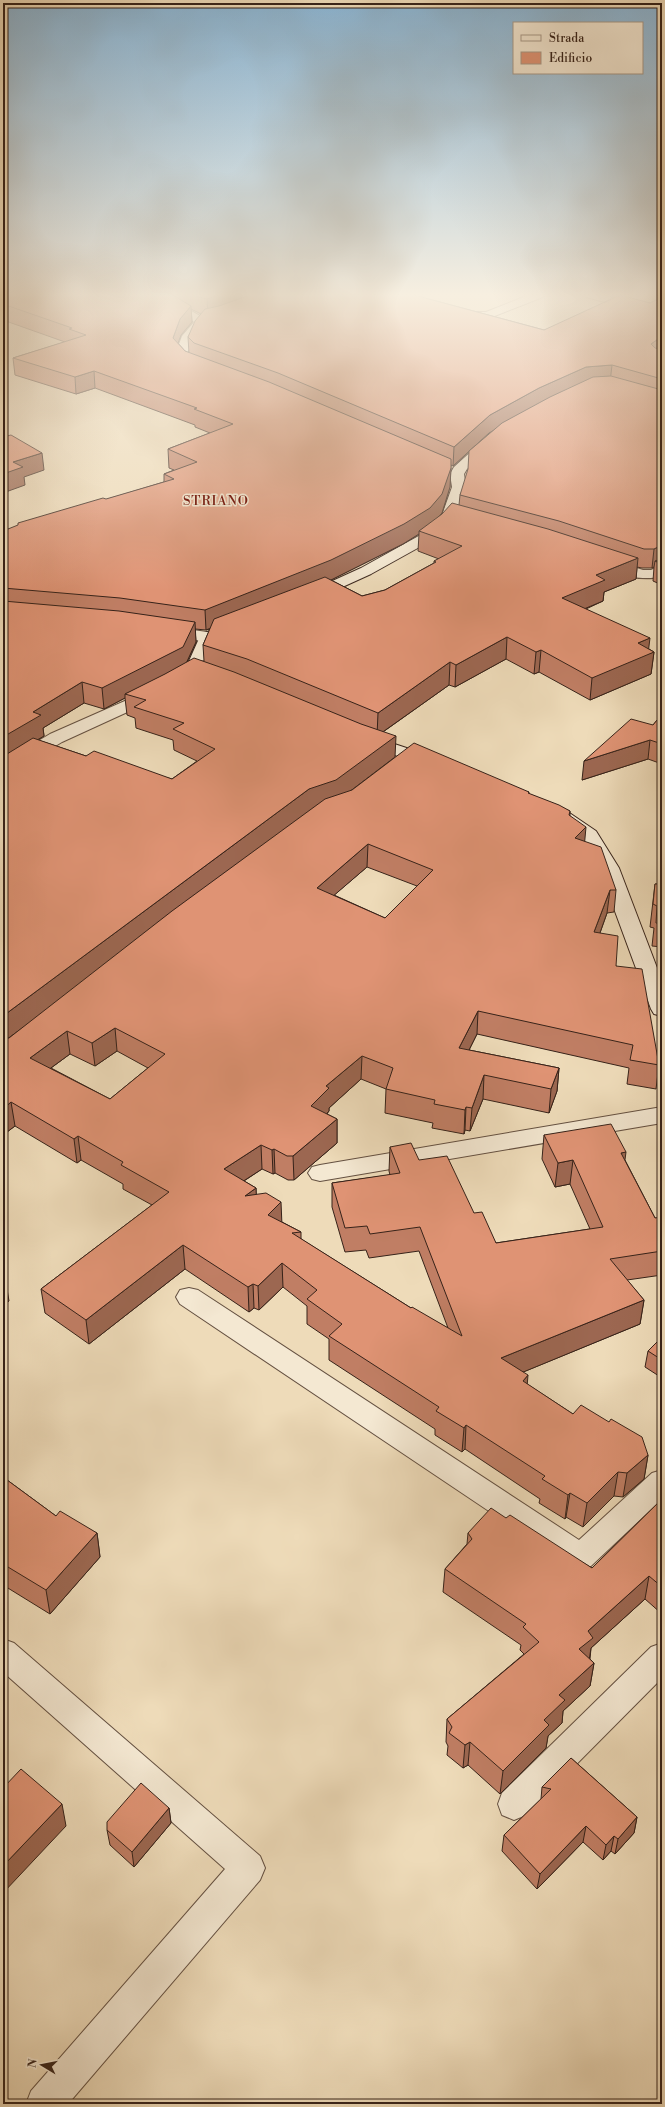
<svg xmlns="http://www.w3.org/2000/svg" width="665" height="2107" font-family="'Libre Bodoni',serif">
<rect width="100%" height="100%" fill="#eedbb9"/>
<filter id="stains"><feTurbulence type="fractalNoise" baseFrequency=".005" numOctaves="4"/><feColorMatrix values="0 0 0 0 .2 0 0 0 0 .09 0 0 0 0 .02 0 0 0 .5 -.17"/></filter>
<radialGradient id="worn" r=".72"><stop offset=".6" stop-color="#630" stop-opacity="0"/><stop offset="1" stop-color="#630" stop-opacity=".3"/></radialGradient>
<g fill="none" stroke-linecap="round" stroke-linejoin="round">
<defs>
<path id="minor" d="M138 295C164 295 184 306 205 319L207 321 194 337 187 354C194 361 204 363 207 368L205 371C193 374 182 364 175 355L182 336 194 322 173 309 140 297Z
M529 295H545L543 297 487 319 460 318 454 315 460 312H486Z
M584 295H603L631 303H662V309H631L586 297Z
M609 559 643 570H651L662 565V576C648 581 611 577 601 564L604 561Z
M152 689 158 690 160 694 158 698 62 742 9 774 3 775V762L50 734Z
M662 1107V1123L320 1181 312 1179 308 1173 312 1167 320 1165Z
M189 1288 198 1290 579 1540 652 1473 662 1470V1499L591 1566 581 1569 571 1566 180 1304 176 1297 180 1290Z
M3 1639 14 1643 260 1856 265 1868 260 1880 68 2104H26L31 2091 225 1869 3 1672Z
M662 1643V1678L526 1815 514 1820 502 1815 498 1804 502 1793 651 1647Z"/>
<path id="tertiary" d="M165 626 207 632 213 634 215 637 213 640 207 642 159 634 157 631 159 628Z"/>
<path id="secondary" d="M492 436 499 440 497 443 467 469 464 474 466 487 456 517 434 539 371 574 316 599H306L303 596 306 593 361 568 424 533 442 515 452 487 450 474 454 467 487 437Z
M226 626 232 628 234 631 232 634 214 640 202 668 216 672 218 676 216 680C207 682 190 678 185 670L201 634Z
M367 735 437 758 440 762 437 766 431 767 361 744 358 740 361 736Z
M561 810 568 812 596 831 619 868 662 981V1016L654 1014 651 1009 599 868 582 839 554 820 552 816 554 812Z"/>
</defs>
<use href="#minor" stroke="#645041" stroke-width="2"/>
<use href="#tertiary" stroke="#645041" stroke-width="2"/>
<use href="#secondary" stroke="#362219" stroke-width="2"/>
<path stroke="#362219" stroke-width="1.5" stroke-dasharray="0.5 1" stroke-linecap="butt" d="M419 298 425 295"/>
<use href="#minor" fill="#f4e8d2" fill-rule="evenodd"/>
<use href="#tertiary" fill="#f4e8d2" fill-rule="evenodd"/>
<use href="#secondary" fill="#f4e8d2" fill-rule="evenodd"/>
</g>
<path fill="#c07e64" stroke="#362219" fill-rule="evenodd" d="M3 295H414L544 330 650 303 662 297V585L653 581 654 567 652 568H642L637 567 636 579 604 592 603 601 586 609 649 649 654 652 651 674 590 700 539 672 534 674 506 659 455 687 449 685 383 732 351 791 529 792V794L570 811V816L584 841 616 890 614 912 607 913 600 933 616 966 659 1065 656 1089 627 1084 629 1068 477 1034 469 1050 559 1068 557 1091 549 1113 483 1099 470 1131 465 1130 464 1134 432 1128 433 1123 385 1113 386 1089 361 1079 329 1108V1111L327 1114 337 1119V1143L294 1180H288L275 1173 273 1174 262 1169 244 1181 256 1188V1195L282 1222 301 1232V1239L411 1308 448 1328 419 1251 369 1258 366 1250 345 1252 332 1207V1183L390 1175 389 1171 390 1147 419 1160 474 1213 496 1243 590 1229 570 1184 555 1187 542 1159 544 1135 625 1160 655 1218 662 1220V1275L627 1280 644 1300 640 1324 523 1372 527 1384 573 1414 648 1455 644 1479 623 1497 614 1496 583 1527 566 1517 565 1519 539 1503 540 1499 465 1449 462 1452 435 1435V1429L329 1360V1339L307 1324V1306L283 1287 259 1310 254 1308 249 1312 185 1269 89 1344 45 1313 41 1289 152 1205 123 1189V1184L81 1160 77 1163 15 1126 3 1135V531L164 482V474L174 470 169 468 168 449 210 433 195 427V425L95 388 76 394 15 375 13 358 65 342 3 320ZM191 309 201 314 188 337 189 353 185 351 178 343 181 335 192 322ZM494 430 460 495 459 505 438 517 442 513 450 487 451 465 453 466 489 433ZM419 534 418 551 439 559 434 561V563L385 590 362 596 331 580 403 544ZM195 629 206 630 210 629 203 645 204 661 187 662 196 642ZM125 698 127 715 135 718 136 728 173 740 174 750 197 761 172 779 86 756 38 740 44 736 43 728 84 703 104 709ZM367 867 417 886 385 918 334 895ZM117 1051 148 1068 110 1099 51 1068 70 1054 95 1066Z
M662 714V764L648 759 582 780 653 725Z
M655 884H662V947L652 946 654 928 650 927Z
M662 1337V1378L645 1367 648 1351Z
M3 1477 56 1516 97 1533 100 1557 50 1614 3 1585Z
M662 1499V1614L645 1599 591 1648 590 1659 594 1663 590 1686 563 1711 562 1723 548 1736 546 1748 500 1794 468 1765 463 1768 447 1755 448 1746 446 1742 447 1719 524 1654 520 1650 521 1645 443 1592 445 1569 467 1544 468 1533 506 1518 592 1568Z
M571 1758 637 1817 634 1833 615 1854 611 1851 603 1860 583 1842 537 1889 502 1851 504 1835 541 1799 542 1787Z
M169 1808 171 1823 134 1867 110 1845 107 1830Z"/>
<path fill="#9c6751" stroke="#362219" d="M218 295H266L208 315 207 299Z
M191 306 192 322 181 335 174 354 173 338 180 319Z
M658 339 656 356 651 344Z
M612 365 610 383 537 406 489 433 453 466 454 447 490 415 539 388 586 367Z
M94 371 95 388 76 394 75 377Z
M42 453 44 470 24 477 25 485 3 493V474L13 462Z
M451 468 450 487 442 513 429 527 419 531V534L403 544 331 580 206 630 205 610Z
M662 545V564L655 561 654 567 652 568 654 549Z
M638 558 636 579 604 592 603 601 560 619 562 598 596 575Z
M195 622 196 642 184 668 125 694V698L104 709 102 688Z
M507 637 506 659 455 687 456 665Z
M650 638 648 654 654 652 651 674 590 700 592 678 638 643Z
M541 650 539 672 534 674 536 652Z
M450 662 449 685 377 736 378 713Z
M82 682 84 703 43 728 44 736 3 760V737L33 712Z
M396 736 395 757 336 802 3 1042V1016L309 789Z
M650 740 648 759 582 780 584 761Z
M586 827 584 849 575 838Z
M368 844 367 867 317 910V888Z
M610 890 607 913 592 955 594 932Z
M478 1011 477 1034 458 1072 459 1048Z
M115 1028 117 1051 95 1066 92 1043Z
M67 1031 70 1054 33 1081 30 1058Z
M362 1056 361 1079 329 1108V1111L311 1130V1106L326 1086Z
M559 1068 557 1091 549 1113 551 1089Z
M484 1075 483 1099 470 1131 472 1108Z
M11 1102 15 1126 3 1135V1109Z
M466 1107 465 1130 464 1134 465 1110Z
M337 1119V1143L294 1180 293 1156Z
M78 1136 81 1160 77 1163 74 1139Z
M261 1145 262 1169 225 1193 224 1169Z
M274 1149 275 1173 273 1174 272 1150Z
M626 1152 623 1175 621 1153Z
M573 1160 570 1184 555 1187 558 1163Z
M256 1188 257 1212 245 1196Z
M281 1202 282 1226 268 1215Z
M183 1245 185 1269 89 1344 86 1320Z
M282 1263 283 1287 259 1310 258 1286Z
M5 1277 9 1301 3 1306V1278Z
M253 1284 254 1308 249 1312 248 1287Z
M644 1300 640 1324 499 1382 501 1358Z
M528 1375 526 1399 523 1381Z
M466 1425 465 1449 462 1452 464 1428Z
M648 1455 644 1479 623 1497 627 1473Z
M618 1472 614 1496 583 1527 587 1503Z
M570 1493 566 1517 565 1519 568 1495Z
M97 1533 100 1557 50 1614 46 1590Z
M649 1576 645 1599 591 1648 589 1661 579 1649 588 1631Z
M594 1663 590 1686 563 1711 562 1723 548 1736 546 1748 500 1794 503 1771 544 1720 559 1695Z
M470 1742 468 1765 463 1768 465 1745Z
M62 1804 66 1826 3 1893V1866Z
M169 1808 171 1823 134 1867 132 1852Z
M637 1817 634 1833 615 1854 618 1839Z
M586 1826 583 1842 537 1889 540 1874Z
M614 1836 611 1851 603 1860 606 1845Z"/>
<path fill="#df9374" stroke="#362219" fill-rule="evenodd" d="M3 295H173L191 306 180 319 173 338 185 351 269 382 451 459V468L442 494 430 508 404 524 331 560 205 610 120 598 3 588V531L18 525V523L103 498 106 499 174 479 164 474 197 462 168 449 233 424 194 409 197 408 94 371 75 377 13 358 86 335 69 329 72 328 3 304Z
M194 295H218L207 299 199 297Z
M250 295H414L544 330 620 295 650 303 662 297V339H658L651 344 655 348 662 350V379L612 365 586 367 539 388 490 415 454 447 278 373 194 343 188 337 195 321 205 309 219 306Z
M611 376 662 390V545L654 549H644L559 521 460 495 468 469 469 451 502 423 550 397 593 377Z
M11 435 42 453 13 462 23 467 3 474V437Z
M452 503 548 529 638 558 596 575 605 580 562 598 650 638 638 643 654 652 592 678 541 650 536 652 507 637 456 665 450 662 378 713 247 659 203 645 214 619 325 577 362 596 385 590 436 562 434 561 462 546 419 531 442 514Z
M662 559V564L655 561Z
M3 601 119 611 195 622 183 647 102 688 82 682 33 712 41 715 3 737Z
M194 658 234 672 361 724 396 736 336 780 309 789 3 1016V754H7L33 738 86 756 94 751 172 779 215 749 173 729 184 723 134 707 146 700 125 694 165 674Z
M662 714V744L650 740 584 761 631 719 653 725Z
M414 743 529 792 528 793 559 805 570 811 569 815 586 827 575 838 601 847 616 890H610L594 932 618 936 616 966 642 969 659 1065 630 1060 633 1045 478 1011 459 1048 559 1068 551 1089 484 1075 472 1108 466 1107 465 1110 434 1104 435 1100 386 1089 393 1068 362 1056 326 1086 329 1088 311 1106 337 1119 293 1156H287L274 1149 272 1150 261 1145 224 1169 256 1188 245 1196 266 1193 281 1202 268 1215 301 1232 292 1233 411 1308 412 1307 462 1336 420 1227 370 1234 367 1226 345 1228 332 1183 400 1173 390 1147 411 1143 419 1160 447 1156 474 1213 482 1212 496 1243 603 1227 573 1160 558 1163 544 1135 611 1124 626 1152 621 1153 655 1218 661 1217 662 1220V1251L610 1259 644 1300 501 1358 528 1375 523 1381 573 1414 581 1405 609 1422 611 1419 642 1437 648 1455 627 1473 618 1472 587 1503 570 1493 568 1495 542 1479 545 1476 466 1425 464 1428 436 1411 439 1407 329 1336 342 1324 307 1299 317 1290 282 1263 258 1286 253 1284 248 1287 183 1245 86 1320 41 1289 169 1192 121 1165 123 1162 78 1136 74 1139 11 1102 3 1109V1039L9 1038 172 911 325 799 352 790ZM368 844 433 870 385 918 317 888ZM115 1028 165 1054 110 1099 30 1058 67 1031 92 1043Z
M655 884H662V924L656 923 657 906 653 904Z
M662 1337V1360L648 1351Z
M3 1477 56 1516 60 1511 97 1533 46 1590 3 1564Z
M662 1499V1587L649 1576 588 1631 593 1638 579 1649 594 1663 559 1695 565 1700 544 1720 549 1725 503 1771 470 1742 465 1745 449 1733 452 1727 447 1719 539 1642 523 1627 526 1624 445 1569 472 1539 468 1533 491 1508 506 1518 510 1515 592 1568Z
M571 1758 637 1817 618 1839 614 1836 606 1845 586 1826 540 1874 504 1835 551 1789 542 1787Z
M21 1769 62 1804 3 1866V1788Z
M141 1783 169 1808 132 1852 107 1830V1822Z"/>
<linearGradient id="sky" x2="0" y2="1"><stop stop-color="#8ab6d6"/><stop offset="0.5" stop-color="#f7efe0"/><stop offset="1" stop-color="#f7efe0" stop-opacity="0"/></linearGradient>
<rect width="665" height="590" fill="url(#sky)"/>
<g text-anchor="middle" stroke-width="3" stroke-linejoin="round" paint-order="stroke">
<g font-size="13" letter-spacing="1" fill="#7a1f14" stroke="#f4e8d2">
<text x="216" y="505">STRIANO</text>
</g>
</g>
<rect width="665" height="2107" fill="none" stroke="#eedbb9" stroke-width="16"/>
<rect x="4" y="4" width="657" height="2099" fill="none" stroke="#362219" stroke-width="2"/>
<rect x="8" y="8" width="649" height="2091" fill="none" stroke="#362219"/>
<rect x="513" y="22" width="130" height="52" fill="#f4e8d2" stroke="#a89988"/>
<rect x="521" y="35" width="20" height="6" fill="#f4e8d2" stroke="#a89988"/>
<text x="549" y="42" font-size="12" fill="#362219">Strada</text>
<rect x="521" y="52" width="20" height="12" fill="#df9374" stroke="#a89988"/>
<text x="549" y="62" font-size="12" fill="#362219">Edificio</text>
<g transform="translate(42 2065) rotate(280)" stroke="#f4e8d2" stroke-width="3" paint-order="stroke">
<path d="M0-3L7 15L0 10L-7 15Z" fill="#362219"/>
<text y="-6" font-size="11" font-weight="bold" text-anchor="middle" fill="#362219">N</text>
</g>
<rect width="100%" height="100%" filter="url(#stains)"/>
<rect width="100%" height="100%" fill="url(#worn)"/>
</svg>
